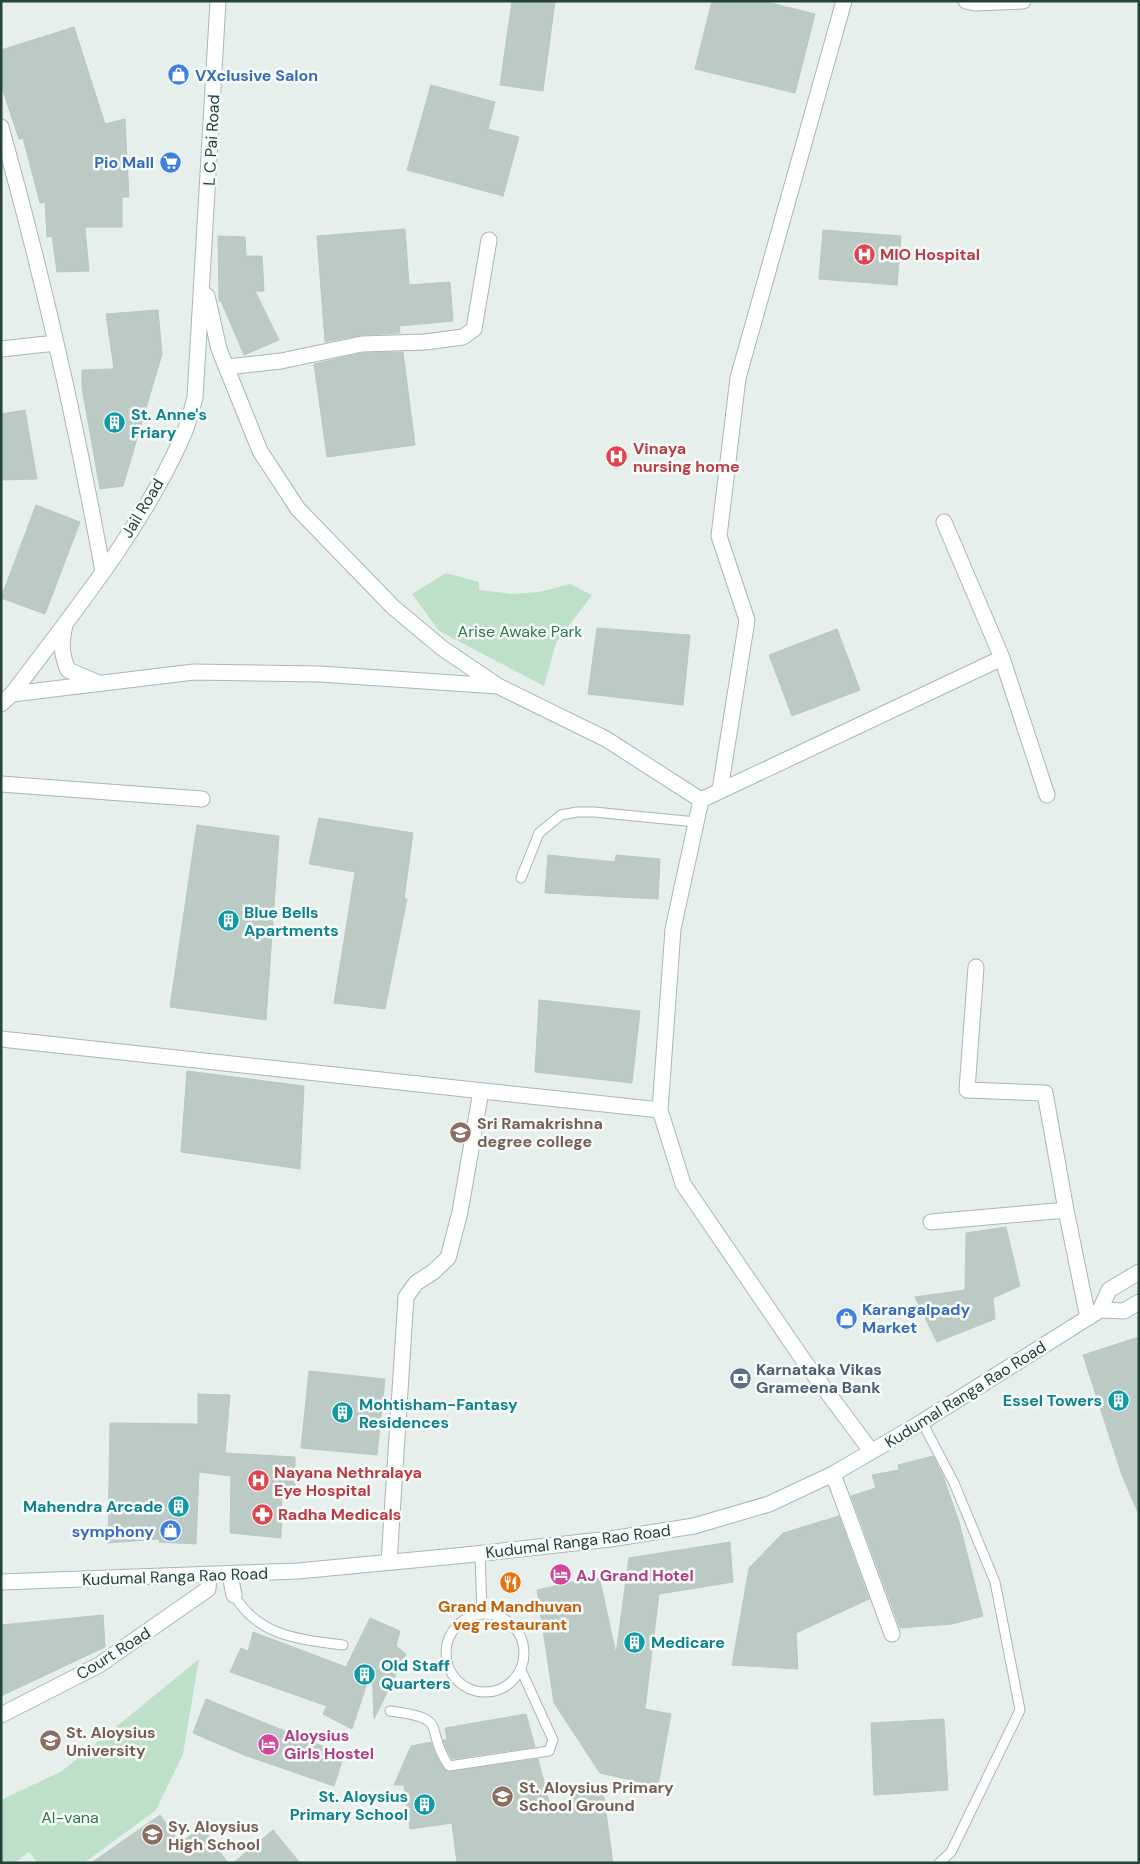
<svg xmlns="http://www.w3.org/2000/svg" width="1140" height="1864" font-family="'DM Sans',sans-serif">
<rect width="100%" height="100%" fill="#e6efeb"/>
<path fill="#bfe0c8" d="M446 573 479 582V590L514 594 539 592 570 584 592 595 556 643 544 686 439 631 412 594Z
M199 1659 183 1754 156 1810 84 1863H38L29 1852 14 1863H1V1800L62 1771Z"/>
<path fill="#bbcac4" stroke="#b8c9c2" d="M512 1H555L543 91 500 85Z
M712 1H763L815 14 795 93 695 69Z
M74 27 105 124 125 119 129 197H122V227H85L89 271 57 272 52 236 47 237 45 202 40 203 23 138 19 139 1 85V50Z
M431 85 495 102 488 129 519 137 503 196 407 170Z
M405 229 409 285 450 282 453 321 399 326 400 333 362 335 325 342 317 236Z
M823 230 901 236 897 285 819 279Z
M218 236 245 237 246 256H262L264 291H255L279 340 244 355 221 301H219Z
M158 310 162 354 123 486 100 489 82 388V370L114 369 106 314Z
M403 352 415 445 327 457 314 364 363 353Z
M25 410 37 479 1 480V414Z
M36 505 80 522 45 614 1 598Z
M597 628 690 635 683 705 588 694Z
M837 629 860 690 792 716 769 655Z
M319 818 413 833 404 899H407L385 1009 334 1003 355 872 309 864Z
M197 825 279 836 266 1020 170 1007Z
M548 855 615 862 616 855 660 859 658 899 545 893Z
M539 1000 640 1011 632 1083 535 1072Z
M187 1071 304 1086 300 1169 181 1152Z
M1006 1227 1020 1286 993 1298 995 1319 937 1342 915 1297 965 1290 966 1233Z
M1139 1337V1515L1122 1475 1083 1355Z
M309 1371 385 1379 377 1455 301 1448Z
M198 1394 230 1395 225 1453 295 1457V1488H282L281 1538 230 1533 231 1476 199 1472 196 1544 159 1542 160 1539 108 1543 110 1423 198 1424Z
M933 1456 943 1476 959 1522 983 1616 952 1624 900 1628 851 1496 876 1488 872 1475 899 1470 898 1465Z
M839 1516 869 1599 796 1633 798 1669 732 1665 749 1568 783 1533Z
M730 1542 733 1582 659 1594 645 1709 671 1714 658 1786 600 1773 554 1703 537 1590 599 1576 616 1654 629 1558Z
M103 1615 105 1647 1 1696V1625Z
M370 1618 400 1631 396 1646 406 1654 374 1719 372 1668 352 1729 323 1714 327 1706 230 1672 241 1648 248 1651 253 1632 346 1667Z
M206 1699 344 1755 334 1786 244 1755 193 1733Z
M526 1714 535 1747 452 1759 447 1750 443 1740H447L445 1728Z
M944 1719 948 1790 874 1795 871 1723Z
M431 1742 436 1756 447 1772 538 1759 552 1813 571 1809 567 1789 602 1784 613 1863H457L452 1823 410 1829 404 1785H394L411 1746Z
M160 1815 180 1843 202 1827 228 1863H91Z
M273 1830 300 1863H233Z"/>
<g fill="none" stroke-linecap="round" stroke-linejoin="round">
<defs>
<path id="lane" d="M521 878 539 833 561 815 577 812H594L696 822
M922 1422 954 1483 995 1582 1020 1710 951 1852 939 1863
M480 1553 482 1613
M234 1595C259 1637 299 1639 343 1645
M446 1653a39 39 0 1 1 78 0a39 39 0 1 1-78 0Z
M390 1711C453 1719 422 1727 449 1766L549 1751 553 1740 521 1670"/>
<path id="street" d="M1 127C42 273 76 422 103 572
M1 349 56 343
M227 367 281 361 362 344 425 342 463 337 474 329 489 240
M944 522 1002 658 1047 795
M1 784 202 799
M720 790 747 620 719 536 738 378 844 1
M701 800 1002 658
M976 967 967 1090 1045 1093 1066 1210 1088 1318
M1 1039 660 1110
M931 1222 1066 1210
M833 1474 892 1634
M389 1562 406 1297 416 1283 433 1272 448 1258 460 1212 481 1091
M230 1575 234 1595
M1 1715 99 1665 208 1589 209 1576"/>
<path id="secondary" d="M966 1 975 3 1023 1
M207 296 219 349 260 451 298 509 393 607 442 648 498 686
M65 625C61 642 61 654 68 670L96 682
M12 694 194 672 320 674 498 686 606 739 701 800 673 929 660 1110 683 1184 804 1361 871 1451
M1 704 12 694C72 614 141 530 182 438 188 426 191 411 195 398L218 1
M1100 1310 1109 1290 1139 1272
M1 1582 298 1571 466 1555 610 1539 694 1526 769 1504 833 1474 922 1422 1100 1310 1124 1311 1139 1302"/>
</defs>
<use href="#lane" stroke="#a8b8b2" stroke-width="11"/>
<use href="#street" stroke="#a8b8b2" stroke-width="17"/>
<use href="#secondary" stroke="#a4bbb3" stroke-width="17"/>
<use href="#lane" stroke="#fff" stroke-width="9"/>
<use href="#street" stroke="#fff" stroke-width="15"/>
<use href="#secondary" stroke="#fff" stroke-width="15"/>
</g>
<defs>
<symbol id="shop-disc" viewBox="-11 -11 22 22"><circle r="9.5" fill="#3f7fe0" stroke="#f7fbf9"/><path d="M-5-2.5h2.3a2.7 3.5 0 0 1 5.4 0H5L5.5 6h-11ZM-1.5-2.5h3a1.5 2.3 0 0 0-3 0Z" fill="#fff"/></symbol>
<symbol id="supermarket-disc" viewBox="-11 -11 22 22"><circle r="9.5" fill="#3f7fe0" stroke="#f7fbf9"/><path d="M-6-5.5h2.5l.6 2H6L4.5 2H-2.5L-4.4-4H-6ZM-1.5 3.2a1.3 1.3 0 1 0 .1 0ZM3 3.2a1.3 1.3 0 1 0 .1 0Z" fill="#fff"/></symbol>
<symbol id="hospital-disc" viewBox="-11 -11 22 22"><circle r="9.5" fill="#e0444e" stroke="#f7fbf9"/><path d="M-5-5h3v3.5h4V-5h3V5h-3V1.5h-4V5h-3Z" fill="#fff"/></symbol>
<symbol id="building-disc" viewBox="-11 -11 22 22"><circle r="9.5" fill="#0f9aa8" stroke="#f7fbf9"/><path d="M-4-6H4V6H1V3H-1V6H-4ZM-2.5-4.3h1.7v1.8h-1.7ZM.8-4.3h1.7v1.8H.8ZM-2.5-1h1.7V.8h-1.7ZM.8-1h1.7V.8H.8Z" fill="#fff"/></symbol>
<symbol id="university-disc" viewBox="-11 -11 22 22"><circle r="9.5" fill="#8d6e63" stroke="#f7fbf9"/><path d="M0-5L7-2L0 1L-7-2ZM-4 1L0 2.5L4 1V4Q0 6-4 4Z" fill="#fff"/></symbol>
<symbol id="bank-disc" viewBox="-11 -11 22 22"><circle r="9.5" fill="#5c6f8a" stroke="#f7fbf9"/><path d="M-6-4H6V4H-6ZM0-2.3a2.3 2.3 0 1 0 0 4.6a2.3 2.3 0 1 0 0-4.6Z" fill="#fff"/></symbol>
<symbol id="pharmacy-disc" viewBox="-11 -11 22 22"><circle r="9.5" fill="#e0444e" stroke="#f7fbf9"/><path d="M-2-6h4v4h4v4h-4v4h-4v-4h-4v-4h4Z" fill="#fff"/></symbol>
<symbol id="hotel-disc" viewBox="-11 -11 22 22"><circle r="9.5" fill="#d1479c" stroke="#f7fbf9"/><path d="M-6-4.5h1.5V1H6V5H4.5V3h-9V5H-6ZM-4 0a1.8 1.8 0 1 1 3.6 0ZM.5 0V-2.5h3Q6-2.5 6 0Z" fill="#fff"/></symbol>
<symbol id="restaurant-disc" viewBox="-11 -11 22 22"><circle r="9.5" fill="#e8710a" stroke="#f7fbf9"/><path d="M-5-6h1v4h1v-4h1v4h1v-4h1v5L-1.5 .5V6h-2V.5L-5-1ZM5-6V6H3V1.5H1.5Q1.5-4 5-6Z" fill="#fff"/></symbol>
<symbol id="school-disc" viewBox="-11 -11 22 22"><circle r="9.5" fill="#8d6e63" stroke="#f7fbf9"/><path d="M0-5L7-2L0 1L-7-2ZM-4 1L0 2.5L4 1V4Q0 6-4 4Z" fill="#fff"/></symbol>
</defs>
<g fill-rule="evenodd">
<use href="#shop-disc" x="166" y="62" width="25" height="25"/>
<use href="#supermarket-disc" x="158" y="150" width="25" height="25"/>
<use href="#hospital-disc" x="852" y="242" width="25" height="25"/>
<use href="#building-disc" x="102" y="410" width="25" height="25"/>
<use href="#hospital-disc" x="604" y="444" width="25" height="25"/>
<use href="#building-disc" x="216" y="908" width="25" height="25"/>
<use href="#university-disc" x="448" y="1120" width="25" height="25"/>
<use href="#shop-disc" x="834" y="1306" width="25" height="25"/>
<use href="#bank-disc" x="728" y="1366" width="25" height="25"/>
<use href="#building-disc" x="1106" y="1388" width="25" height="25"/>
<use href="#building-disc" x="330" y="1400" width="25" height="25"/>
<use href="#hospital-disc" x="246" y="1468" width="25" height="25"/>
<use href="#building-disc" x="166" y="1494" width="25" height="25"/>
<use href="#pharmacy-disc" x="250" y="1502" width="25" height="25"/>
<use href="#shop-disc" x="158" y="1518" width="25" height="25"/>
<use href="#hotel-disc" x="548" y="1562" width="25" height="25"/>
<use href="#restaurant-disc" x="498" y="1570" width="25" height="25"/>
<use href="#building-disc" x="622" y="1630" width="25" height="25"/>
<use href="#building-disc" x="352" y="1662" width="25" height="25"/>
<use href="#university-disc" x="38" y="1728" width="25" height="25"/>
<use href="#hotel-disc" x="256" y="1732" width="25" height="25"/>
<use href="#school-disc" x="490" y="1784" width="25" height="25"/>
<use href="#building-disc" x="412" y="1792" width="25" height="25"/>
<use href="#school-disc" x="140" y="1822" width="25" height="25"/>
</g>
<g text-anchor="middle" stroke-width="5" stroke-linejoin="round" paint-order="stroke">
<g font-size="16" font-weight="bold" fill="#366cbe" stroke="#f7fbf9" text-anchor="start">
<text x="195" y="81">VXclusive Salon</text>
<text x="154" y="168" text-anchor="end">Pio Mall</text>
<text x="862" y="1315">Karangalpady<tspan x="862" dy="18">Market</tspan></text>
<text x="154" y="1537" text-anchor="end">symphony</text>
</g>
<g font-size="16" fill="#24423a" stroke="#f7fbf9">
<text transform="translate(211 140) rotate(-87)" y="6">L C Pai Road</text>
<text transform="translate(142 508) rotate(-59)" y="6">Jail Road</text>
<text transform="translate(965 1394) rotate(-32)" y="6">Kudumal Ranga Rao Road</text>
<text transform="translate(578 1541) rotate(-7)" y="6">Kudumal Ranga Rao Road</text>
<text transform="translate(175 1576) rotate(-2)" y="6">Kudumal Ranga Rao Road</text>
<text transform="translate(113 1653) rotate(-32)" y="6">Court Road</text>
</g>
<g font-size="16" font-weight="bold" fill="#be3a42" stroke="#f7fbf9" text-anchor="start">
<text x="880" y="260">MIO Hospital</text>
<text x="633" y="454">Vinaya<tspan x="633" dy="18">nursing home</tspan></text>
<text x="274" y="1478">Nayana Nethralaya<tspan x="274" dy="18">Eye Hospital</tspan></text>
<text x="278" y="1520">Radha Medicals</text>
</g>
<g font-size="16" font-weight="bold" fill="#0d838f" stroke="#f7fbf9" text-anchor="start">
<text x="131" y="420">St. Anne's<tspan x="131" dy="18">Friary</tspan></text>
<text x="244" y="918">Blue Bells<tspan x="244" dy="18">Apartments</tspan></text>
<text x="1102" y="1406" text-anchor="end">Essel Towers</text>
<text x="359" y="1410">Mohtisham-Fantasy<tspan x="359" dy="18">Residences</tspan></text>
<text x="163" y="1512" text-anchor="end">Mahendra Arcade</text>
<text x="651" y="1648">Medicare</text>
<text x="381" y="1671">Old Staff<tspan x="381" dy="18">Quarters</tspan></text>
<text x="408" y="1802" text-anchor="end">St. Aloysius<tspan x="408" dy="18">Primary School</tspan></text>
</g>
<g font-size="16" fill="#2d7a4b" stroke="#f7fbf9">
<text x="520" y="637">Arise Awake Park</text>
<text x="70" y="1823">Al-vana</text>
</g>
<g font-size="16" font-weight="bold" fill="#785e54" stroke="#f7fbf9" text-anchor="start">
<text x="477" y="1129">Sri Ramakrishna<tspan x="477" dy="18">degree college</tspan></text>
<text x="66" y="1738">St. Aloysius<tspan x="66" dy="18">University</tspan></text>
<text x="519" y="1793">St. Aloysius Primary<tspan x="519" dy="18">School Ground</tspan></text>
<text x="168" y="1832">Sy. Aloysius<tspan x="168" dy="18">High School</tspan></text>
</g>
<g font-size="16" font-weight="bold" fill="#4e5e75" stroke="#f7fbf9" text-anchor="start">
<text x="756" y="1375">Karnataka Vikas<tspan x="756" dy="18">Grameena Bank</tspan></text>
</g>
<g font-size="16" font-weight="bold" fill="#b23c85" stroke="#f7fbf9" text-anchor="start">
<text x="576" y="1581">AJ Grand Hotel</text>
<text x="284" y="1741">Aloysius<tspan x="284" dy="18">Girls Hostel</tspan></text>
</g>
<g font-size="16" font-weight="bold" fill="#c56008" stroke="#f7fbf9">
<text x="510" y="1612">Grand Mandhuvan<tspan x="510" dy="18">veg restaurant</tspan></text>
</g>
</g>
<rect width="1140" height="1864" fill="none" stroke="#24423a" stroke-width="5"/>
</svg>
